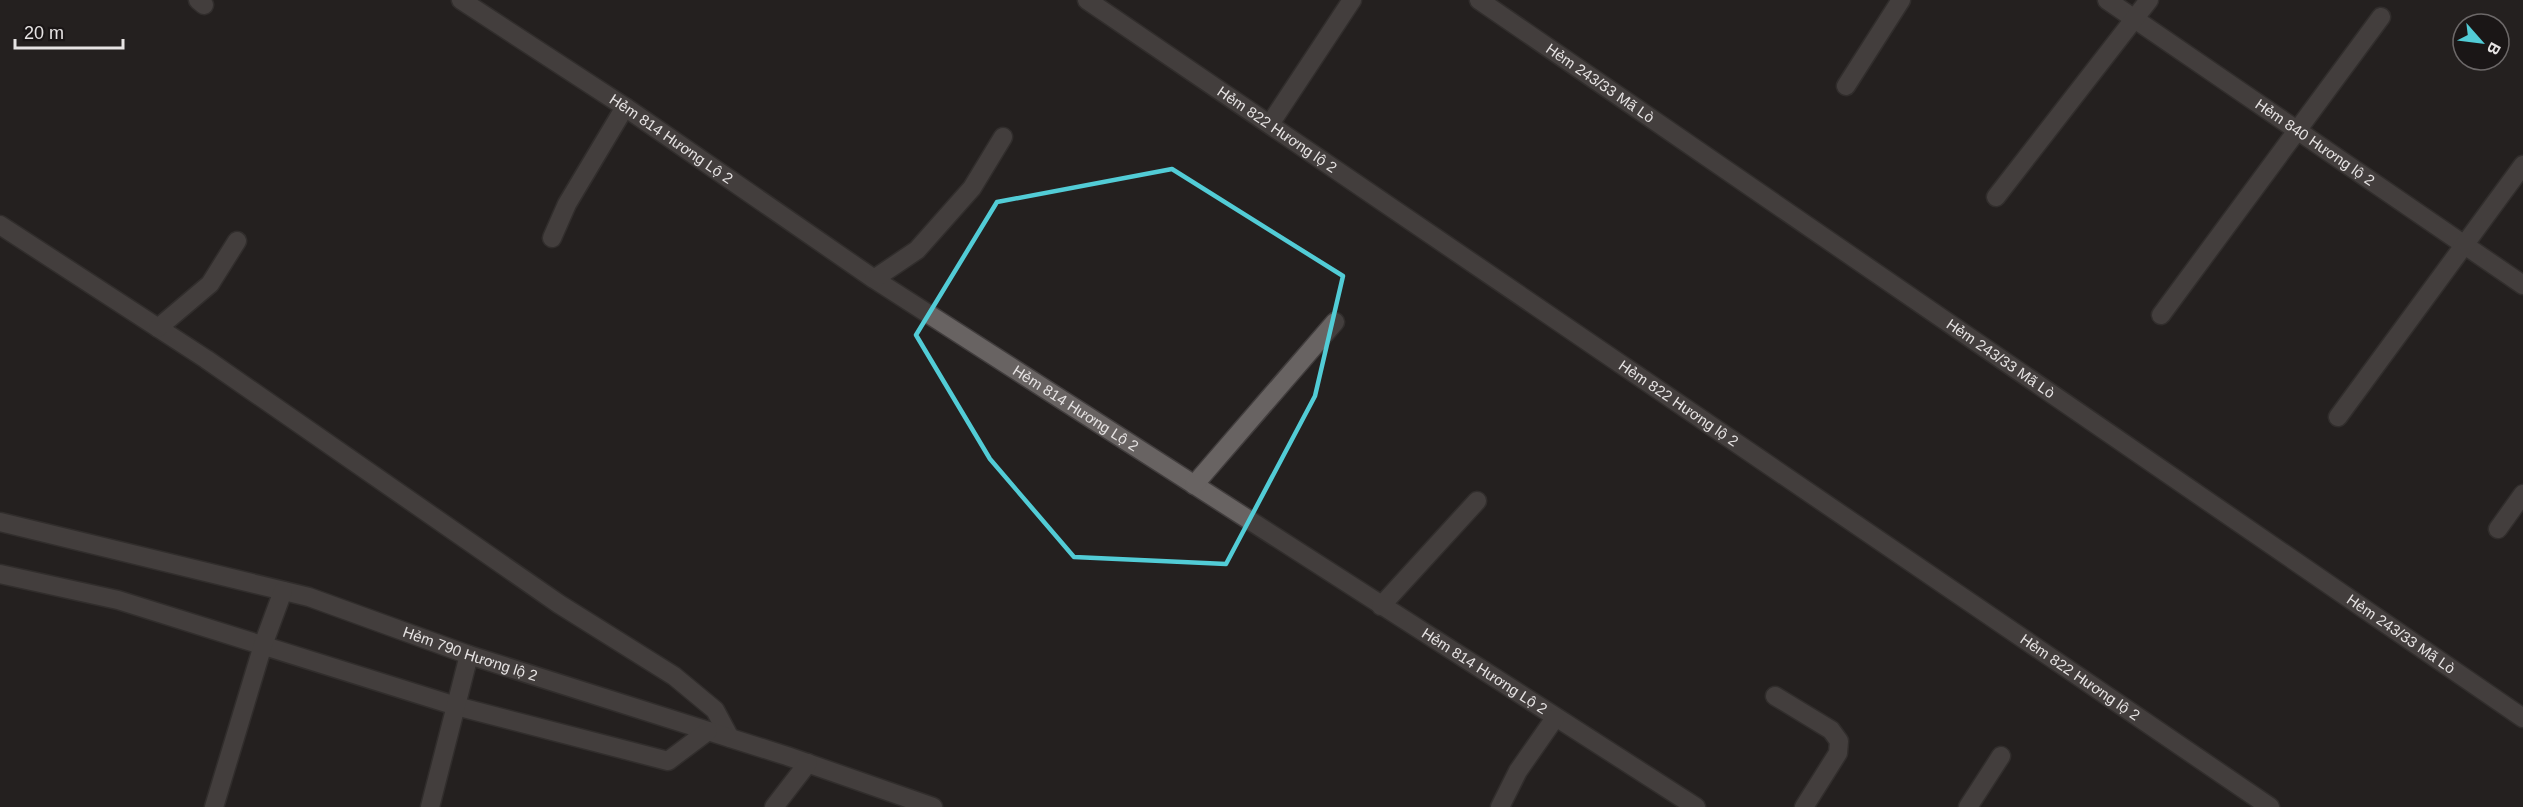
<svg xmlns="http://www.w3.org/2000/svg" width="2523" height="807" font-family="Helvetica,sans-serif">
<rect width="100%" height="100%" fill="#24201f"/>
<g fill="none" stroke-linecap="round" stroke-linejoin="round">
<defs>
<g id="minor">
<path d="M198 0 204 5"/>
<path id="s1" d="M461 0 625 107 874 279 1696 807"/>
<path id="s2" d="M1087 0 2270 807"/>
<path id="s3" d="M1479 0 2523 718"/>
<path id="s4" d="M2107 0 2523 285"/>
<path d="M1846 86 1901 0"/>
<path d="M1270 124 1352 0"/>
<path d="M1996 197 2149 0"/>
<path d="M0 225 206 359 559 604 674 676 715 710 730 738"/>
<path d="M552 238 567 204 625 107"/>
<path d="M874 279 917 250 972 188 1003 137"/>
<path d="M2161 315 2381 17"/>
<path d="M158 328 210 284 237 241"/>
<path d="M2338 417 2523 165"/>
<path d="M1194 485 1335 322"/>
<path id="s5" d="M0 522 309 597 469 655 787 756 933 807"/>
<path d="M2498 529 2523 494"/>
<path d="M0 574 118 600 456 706 668 761 708 731"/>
<path d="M1381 606 1477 501"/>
<path d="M1775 696 1831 730 1839 741 1838 753 1804 807"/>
<path d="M214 807 263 645 283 591"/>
<path d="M430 807 469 655"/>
<path d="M774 807 808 763"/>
<path d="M1500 807 1518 771 1555 718"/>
<path d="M1968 807 2001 756"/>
</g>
</defs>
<use href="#minor" stroke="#413d3d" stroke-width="21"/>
<use href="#minor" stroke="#686362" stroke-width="18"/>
</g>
<path d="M0 0H2523V807H0ZM1172 169 1343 276 1315 396 1226 564 1074 557 990 459 916 335 997 202Z" fill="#24201f" fill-opacity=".55" fill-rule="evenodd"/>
<path fill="none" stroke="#52ccd6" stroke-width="4.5" stroke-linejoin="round" d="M1172 169 1343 276 1315 396 1226 564 1074 557 990 459 916 335 997 202Z"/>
<g text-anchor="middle" stroke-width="6" stroke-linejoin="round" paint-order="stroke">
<g font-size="15" fill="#e6e3e3" stroke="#1a1616">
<text dy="5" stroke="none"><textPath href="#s3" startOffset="147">Hẻm 243/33 Mã Lò</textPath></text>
<text dy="5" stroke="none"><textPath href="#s2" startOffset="230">Hẻm 822 Hương lộ 2</textPath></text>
<text dy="5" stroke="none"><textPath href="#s1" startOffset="252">Hẻm 814 Hương Lộ 2</textPath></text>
<text dy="5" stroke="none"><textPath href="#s4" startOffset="252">Hẻm 840 Hương lộ 2</textPath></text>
<text dy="5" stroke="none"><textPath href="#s3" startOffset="633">Hẻm 243/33 Mã Lò</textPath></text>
<text dy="5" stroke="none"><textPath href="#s2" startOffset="716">Hẻm 822 Hương lộ 2</textPath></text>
<text dy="5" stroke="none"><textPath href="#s1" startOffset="738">Hẻm 814 Hương Lộ 2</textPath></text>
<text dy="5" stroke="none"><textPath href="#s3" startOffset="1119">Hẻm 243/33 Mã Lò</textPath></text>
<text dy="5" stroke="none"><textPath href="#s5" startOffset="489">Hẻm 790 Hương lộ 2</textPath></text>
<text dy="5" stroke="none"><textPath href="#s1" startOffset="1224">Hẻm 814 Hương Lộ 2</textPath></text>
<text dy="5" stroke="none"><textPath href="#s2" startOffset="1202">Hẻm 822 Hương lộ 2</textPath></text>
</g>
</g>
<g transform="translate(2481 42) rotate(118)"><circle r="28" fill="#1a1616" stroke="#6c6868" stroke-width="1.5"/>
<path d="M0-4.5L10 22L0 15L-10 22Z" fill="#52ccd6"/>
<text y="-9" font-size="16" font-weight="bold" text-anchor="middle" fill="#e6e3e3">B</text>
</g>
<path d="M15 39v9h108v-9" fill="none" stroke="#e6e3e3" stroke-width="3"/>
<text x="24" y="39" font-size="18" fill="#e6e3e3" stroke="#1a1616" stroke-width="4.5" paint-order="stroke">20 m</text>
</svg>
